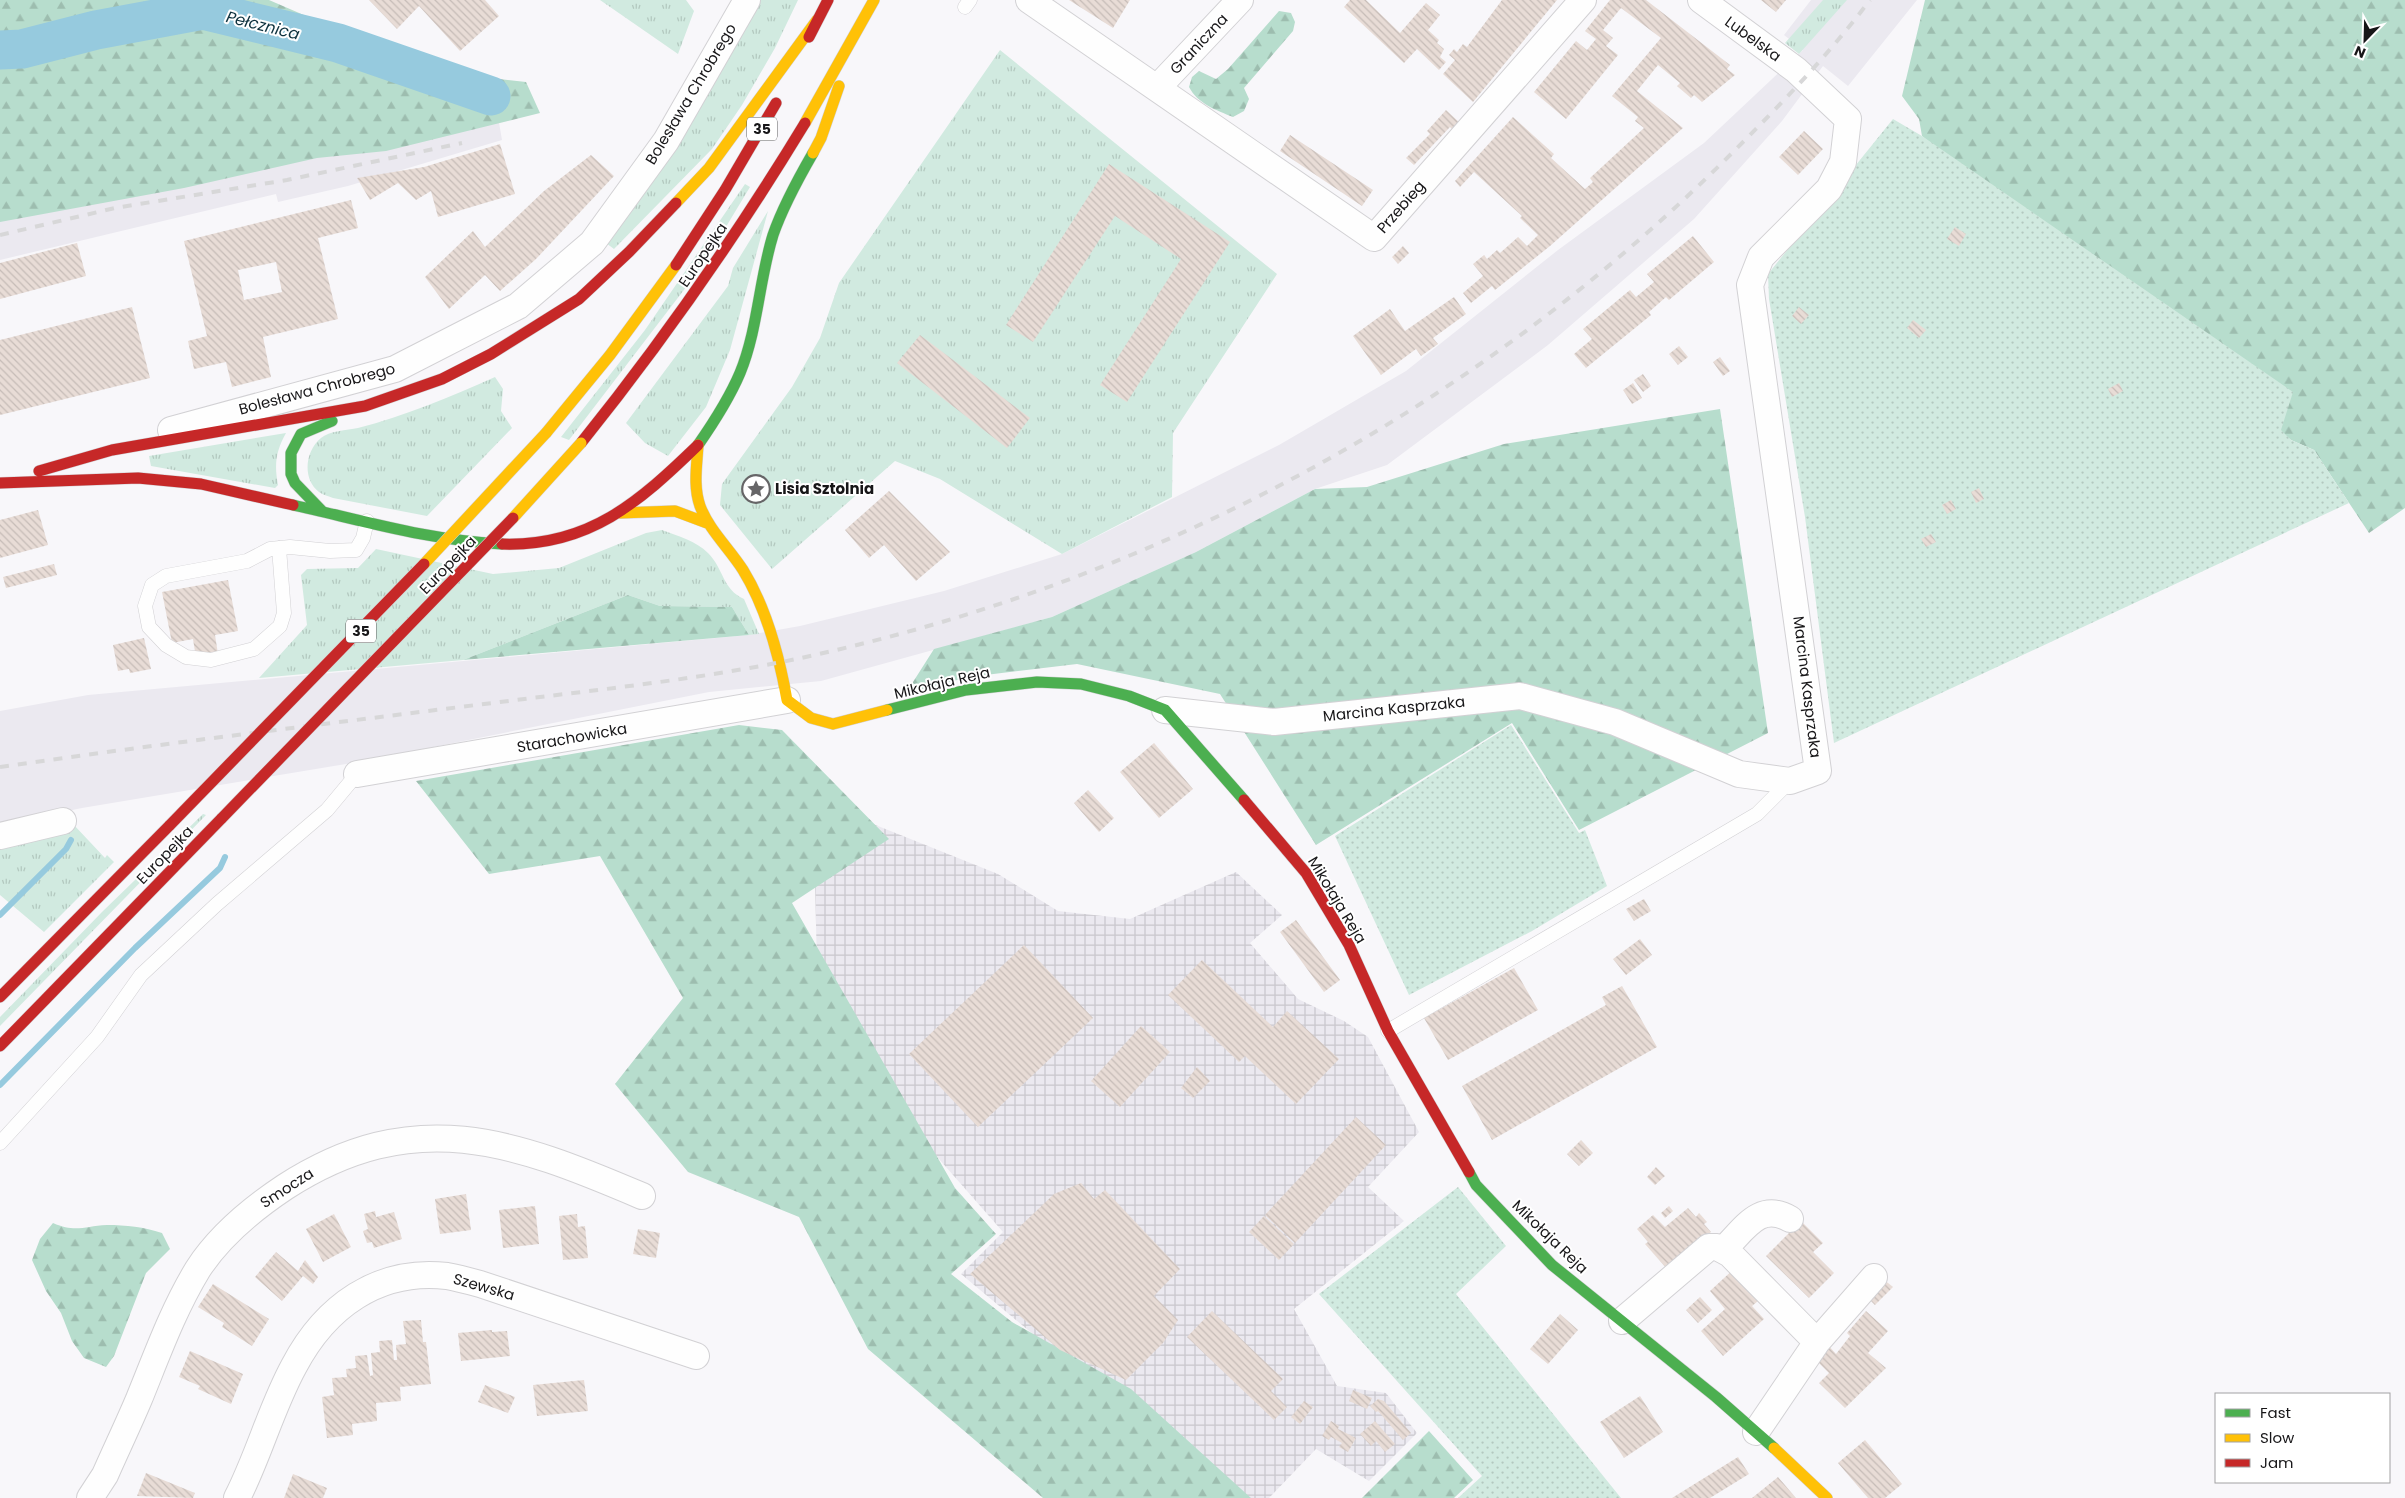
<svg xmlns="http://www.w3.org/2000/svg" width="2405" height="1498" font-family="Poppins,sans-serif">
<defs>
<pattern id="industrial-grid" width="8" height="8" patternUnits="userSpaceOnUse" patternTransform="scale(1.25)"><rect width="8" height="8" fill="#ebe9f0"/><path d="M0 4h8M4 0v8" fill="none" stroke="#c9c7cd"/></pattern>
<pattern id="grass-tufts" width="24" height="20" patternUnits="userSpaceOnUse" patternTransform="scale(1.25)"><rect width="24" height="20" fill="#d1eae0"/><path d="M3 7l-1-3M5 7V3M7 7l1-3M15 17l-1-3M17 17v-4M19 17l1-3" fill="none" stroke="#b3c8bf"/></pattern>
<pattern id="forest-firs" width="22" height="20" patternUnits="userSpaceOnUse" patternTransform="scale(1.25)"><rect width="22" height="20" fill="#b7ddcd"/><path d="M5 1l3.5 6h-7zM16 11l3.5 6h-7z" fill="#9dbdaf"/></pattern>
<pattern id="garden-dots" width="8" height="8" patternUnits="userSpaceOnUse" patternTransform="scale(1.25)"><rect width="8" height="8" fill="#d1eae0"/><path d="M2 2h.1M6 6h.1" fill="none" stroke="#b3c8bf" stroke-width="1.8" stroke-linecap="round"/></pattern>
<pattern id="building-back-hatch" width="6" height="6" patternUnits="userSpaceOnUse" patternTransform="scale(1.25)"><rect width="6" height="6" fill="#e8dcd6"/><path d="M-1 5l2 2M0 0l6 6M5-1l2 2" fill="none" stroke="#c6bcb7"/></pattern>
</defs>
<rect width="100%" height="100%" fill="#f8f7fa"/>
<path fill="#ebe9f0" d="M1811 0H1917L1848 86 1823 66 1782 121 1694 219 1548 345 1387 465 1315 489 1196 552 1052 617 821 681 709 692 358 762 82 808 0 825V711L88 695 749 635 800 626 944 591 1062 554 1279 445 1406 371 1558 250 1704 143 1803 50 1784 35Z
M497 111 502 140 348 186 278 202 276 194 0 260V210Z"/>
<path fill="url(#industrial-grid)" d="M873 824 998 874 1058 911 1130 919 1236 872 1282 915 1250 943 1298 999 1344 1021 1368 1037 1419 1132 1368 1187 1404 1221 1294 1309 1337 1386 1386 1393 1417 1433 1369 1481 1316 1449 1269 1498H1229L961 1274 1003 1232 889 1102 817 966 815 883Z"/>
<path fill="url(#grass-tufts)" d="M600 0H686L694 11 678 54Z
M754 0H798L775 48 742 105 712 149 614 249 602 240Z
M1823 0H1847L1799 54 1785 43Z
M1000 50 1277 274 1173 433 1172 497 1062 554 940 479 895 461 772 569 720 505 722 484 792 387 820 338 839 283Z
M745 184 750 187 703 265 569 440 561 437 645 330Z
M768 211 730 350 706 407 668 456 645 443 626 423 728 286 733 268Z
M495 377 503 389 501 411 512 428 427 516 333 498C329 496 323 495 319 492 302 479 305 451 321 438 329 431 347 430 358 428 405 416 450 397 495 377Z
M286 433C276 451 274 464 278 485L275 488 151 466 149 456Z
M662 530C678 536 696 541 708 553 724 569 722 589 744 599L759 634 749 635 732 607 660 606 628 595 463 660 259 678 307 625 301 575 307 569 358 568 376 549 493 574 559 568 646 533Z
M203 814 206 815 0 1026V1017L102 912Z
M73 824 105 858 107 855 114 862 44 932 0 895V842Z"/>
<path fill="url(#forest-firs)" d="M0 0H269L378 47 466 75 526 82 540 113 386 151 317 158 184 188 0 222Z
M1925 0H2405V508L2369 533 2314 450 2291 440 1922 136 1919 119 1902 96Z
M1279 11 1291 13 1295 22 1293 31 1244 88 1249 99 1244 111 1233 117C1216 110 1198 104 1189 87L1192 77 1199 71 1216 79 1228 69Z
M1720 409 1768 733 1579 830 1512 723 1316 845 1220 694 1077 664 969 677 906 693 934 649 1052 617 1196 552 1315 489 1367 487 1504 444Z
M628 595 660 606 732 607 749 635 463 660Z
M739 725 782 730 889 839 792 903 955 1188 996 1234 951 1274 1012 1322 1131 1389 1251 1498H1043L868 1349 799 1217 688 1172 615 1084 683 998 600 856 489 874 416 781Z
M53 1223C76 1233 84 1226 107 1225 126 1225 144 1227 162 1233L170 1249 146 1273 114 1356 106 1367 84 1358 72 1341 61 1313 46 1291 32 1260 40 1239Z
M1429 1431 1473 1480 1454 1498H1362Z"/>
<path fill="url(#garden-dots)" d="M1893 119 1922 136 2293 392 2281 430 2291 440 2314 450 2349 503 1834 743 1805 517 1769 299 1768 274Z
M1511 725 1579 833 1585 830 1607 886 1532 931 1409 995 1335 836Z
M1458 1187 1506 1246 1456 1294 1621 1498H1458L1482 1476 1319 1294Z"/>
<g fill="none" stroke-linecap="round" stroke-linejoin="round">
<path stroke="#96cade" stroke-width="6" d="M0 915 66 849 71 840
M0 1085 135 948 220 868 225 857"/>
<path stroke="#96cade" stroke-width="39" d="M0 50 22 49 96 30 203 10 338 43 491 96"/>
</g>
<path fill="url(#building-back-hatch)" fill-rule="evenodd" d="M369 0H485L499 16 460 51 419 6 397 29Z
M1069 0H1130L1113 28Z
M1350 0H1366L1400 33 1426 3 1440 15 1428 30 1439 40 1437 43 1444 49 1440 57 1446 62 1439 70 1417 49 1404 63 1344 7Z
M1502 0H1557L1473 102 1443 74 1455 60 1449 55 1454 49 1457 52 1463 44 1467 47Z
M1610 0H1646L1730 65 1727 69 1735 75 1702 102 1694 95 1691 98 1677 86 1680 83 1658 65 1637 91 1683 128 1550 246 1495 290 1492 286 1471 303 1463 293 1483 276 1473 264 1484 255 1487 259 1497 250 1500 253 1518 237 1527 246 1538 235 1520 218 1522 216 1474 172 1460 187 1455 181 1513 117 1554 154 1551 158 1585 189 1593 182 1590 178 1644 128 1635 121 1638 117 1612 96 1661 38 1621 8 1603 30 1613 38 1606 46 1618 55 1566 119 1534 92 1576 41 1587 50 1596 39 1585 31Z
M1761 0H1786L1776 12Z
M1446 110 1461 124 1454 131 1450 127 1414 165 1406 158 1430 134 1427 131Z
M1804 131 1823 149 1798 175 1779 157Z
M1290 135 1373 190 1362 206 1280 151Z
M500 144 515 194 438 217 431 191 416 200 398 183 370 200 357 178 424 167Z
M591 155 614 176 536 259 500 291 485 275 449 309 425 277 473 231 485 247 544 191Z
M1109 164 1230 242 1127 402 1100 385 1181 259 1115 216 1033 342 1006 325Z
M351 200 358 228 318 238 338 319 263 337 271 377 232 387 226 362 194 369 188 341 207 336 184 241ZM276 262 282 292 244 300 238 270Z
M1955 227 1966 234 1959 246 1947 239Z
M1693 236 1714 262 1669 300 1666 297 1649 312 1651 315 1586 368 1574 354 1592 339 1583 329 1630 290 1636 297 1654 282 1647 274Z
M77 243 86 276 0 299V263Z
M1403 246 1409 253 1398 264 1392 257Z
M1454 297 1466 314 1433 338 1438 344 1421 356 1416 349 1381 375 1353 336 1390 309 1405 331Z
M132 307 150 378 0 415V340Z
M1799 307 1809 315 1801 324 1792 316Z
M1913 320 1926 330 1919 338 1907 328Z
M920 335 1030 418 1007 448 897 363Z
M1679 346 1688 357 1678 365 1669 354Z
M1720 357 1730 371 1723 376 1713 362Z
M1643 374 1651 386 1643 392 1634 380Z
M1633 383 1642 398 1632 404 1623 390Z
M2119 383 2123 391 2112 397 2108 389Z
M1979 488 1984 499 1976 503 1971 492Z
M889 491 950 552 916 581 884 545 869 558 845 530Z
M1951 500 1956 509 1947 514 1942 505Z
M38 510 48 545 0 558V520Z
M1931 534 1936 542 1926 547 1921 539Z
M54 564 57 575 6 588 3 577Z
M228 580 238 631 215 635 218 654 196 658 193 639 172 643 162 592Z
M144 638 151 669 130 673 129 669 118 671 113 645Z
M1154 743 1193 789 1159 818 1120 772Z
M1088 790 1114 818 1099 832 1074 803Z
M1644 899 1651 911 1634 921 1626 909Z
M1296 920 1340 980 1324 992 1280 932Z
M1640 939 1652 955 1626 975 1613 959Z
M1024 945 1093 1018 978 1127 909 1054Z
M1202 960 1273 1027 1287 1011 1339 1059 1296 1104 1245 1056 1239 1062 1168 995Z
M1514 968 1538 1010 1448 1060 1424 1018Z
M1622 986 1657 1047 1492 1140 1462 1086 1606 1005 1602 997Z
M1141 1026 1170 1052 1120 1107 1091 1081Z
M1197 1067 1210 1081 1193 1098 1181 1088Z
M1356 1117 1386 1145 1295 1243 1265 1215Z
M1581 1140 1593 1153 1579 1166 1567 1154Z
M1656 1167 1665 1176 1655 1185 1647 1177Z
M1081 1183 1094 1199 1105 1190 1180 1269 1154 1296 1178 1320 1163 1343 1126 1380 1060 1350 970 1274 1054 1194Z
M466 1194 471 1230 440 1234 435 1199Z
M535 1206 539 1244 503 1248 499 1210Z
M1669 1206 1673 1211 1665 1218 1661 1213Z
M1688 1208 1696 1217 1699 1213 1707 1222 1704 1224 1711 1232 1667 1269 1645 1244 1648 1242 1637 1229 1653 1215 1665 1227Z
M375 1211 376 1217 394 1212 402 1239 374 1248 372 1242 367 1243 363 1231 368 1229 364 1214Z
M334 1214 351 1247 323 1262 306 1229Z
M577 1214 578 1227 585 1226 588 1258 563 1260 559 1216Z
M1264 1216 1294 1244 1279 1260 1249 1232Z
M1801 1221 1823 1243 1813 1252 1834 1273 1809 1298 1766 1256Z
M638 1229 660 1233 656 1258 633 1254Z
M276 1252 298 1271 305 1260 318 1277 313 1284 303 1276 282 1301 255 1277Z
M1736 1267 1764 1296 1752 1306 1764 1319 1723 1356 1701 1331 1725 1309 1710 1291Z
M1883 1279 1893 1287 1875 1305 1866 1296Z
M213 1284 269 1319 252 1346 222 1327 224 1323 198 1307Z
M1700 1297 1712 1310 1698 1323 1686 1310Z
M1212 1311 1283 1379 1271 1391 1287 1407 1274 1420 1187 1337Z
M1866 1311 1888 1331 1868 1353 1886 1368 1845 1408 1819 1383 1829 1373 1815 1359 1828 1345 1836 1354 1850 1336 1847 1333Z
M1560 1314 1578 1330 1548 1364 1530 1349Z
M421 1320 423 1342H426L431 1384 400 1387 401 1401 376 1403 377 1421 352 1424 353 1435 327 1438 322 1397 334 1395 332 1378 347 1377 346 1369 356 1368 355 1356 367 1355 370 1376 373 1375 371 1353 380 1352 379 1341 392 1340 394 1360H397L396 1345 406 1344 403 1321Z
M492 1330V1332L507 1331 510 1356 461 1361 458 1333Z
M190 1351 243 1374 231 1404 198 1389 200 1386 179 1377Z
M584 1380 588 1411 537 1416 533 1385Z
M485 1385 515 1397 508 1413 478 1402Z
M1353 1390 1372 1398 1367 1409 1349 1401Z
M1640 1396 1663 1432 1624 1458 1600 1422Z
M1378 1399 1384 1401 1411 1433 1403 1440 1378 1411 1376 1412 1370 1406Z
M1304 1401 1313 1407 1300 1424 1291 1417Z
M1331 1421 1339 1426 1338 1429 1356 1438 1348 1452 1339 1447 1342 1443 1331 1437 1329 1440 1322 1436Z
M1375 1421 1395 1444 1385 1452 1376 1441 1371 1446 1360 1434Z
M1865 1440 1902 1484 1885 1498H1868L1838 1463Z
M1738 1457 1749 1474 1710 1498H1672Z
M146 1473 195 1493 193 1498 137 1496Z
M293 1474 327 1488 323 1498H284Z
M1778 1477 1796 1498H1752Z"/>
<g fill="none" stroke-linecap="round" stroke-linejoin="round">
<defs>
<path id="lane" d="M965 7 970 0
M279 548 284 613 280 626 254 649 211 660 186 657 166 645 149 627 145 606 152 585 166 576 247 561 270 549 290 547 330 551 356 550 363 538 367 521
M1388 1031 1757 814 1790 781
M0 1143 97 1037 141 975 217 904 327 810 357 774"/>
<path id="street" d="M1029 0 1374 238 1583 0
M1158 87 1240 0
M171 430 395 369 518 306 592 243 666 141 747 0
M1165 710 1274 722 1520 696 1615 722 1739 774 1790 781 1818 771 1750 285 1761 257 1829 189 1843 162 1848 119 1796 70 1701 0
M357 774 787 700
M0 836 63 821
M1723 1250C1744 1230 1759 1201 1790 1219
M1622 1321 1709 1247H1717L1730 1254 1817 1342
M1756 1432 1817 1342 1874 1277
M90 1498 105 1475C116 1450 128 1425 139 1399 157 1355 173 1310 198 1269 220 1235 252 1209 285 1187 414 1104 513 1141 642 1196
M237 1498C259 1455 271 1408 294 1366 325 1307 378 1268 447 1276 458 1278 469 1281 480 1284L696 1356"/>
<path id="fast" d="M698 445C714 422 729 399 740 373 758 329 759 280 773 235 783 206 798 179 813 153
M293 505C361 520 431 541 502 544
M322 511 295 483 291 474V453L301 434 332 421
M887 710 966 690 1037 682 1081 684 1129 696 1165 710 1244 800
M1469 1172 1476 1185 1552 1265 1716 1397 1774 1448"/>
<path id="slow" d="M805 123 874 0
M813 153 821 138 839 86
M676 203 709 168 817 20
M546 433 610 355 676 265
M698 445C697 465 693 486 700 506 709 530 729 548 743 570 767 609 779 655 787 700L811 718 833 724 887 710
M620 513 675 511 707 523
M1774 1448 1827 1498"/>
<path id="jam" d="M809 37 828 0
M676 265 725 190 776 103
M365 406 442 379 491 354 579 299 629 252 676 203
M581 443C663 341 737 235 805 123
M39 471 112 450 365 406
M0 483 138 478 201 484 293 505
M502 544C589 547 639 502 698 445
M1244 800 1306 873 1349 945 1388 1031 1469 1172
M0 997 170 825
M0 1046 222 818"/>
</defs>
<use href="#lane" stroke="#d2d1d4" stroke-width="15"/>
<use href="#street" stroke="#d2d1d4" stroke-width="28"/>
<use href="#fast" stroke="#d2d1d4" stroke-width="12"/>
<use href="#slow" stroke="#d2d1d4" stroke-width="12"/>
<use href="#jam" stroke="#d2d1d4" stroke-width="12"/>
<use href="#lane" stroke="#fefefe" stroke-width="14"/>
<use href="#street" stroke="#fefefe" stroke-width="26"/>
<use href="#fast" stroke="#4caf50" stroke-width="11"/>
<use href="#slow" stroke="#ffc107" stroke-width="11"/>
<use href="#jam" stroke="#c62828" stroke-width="11"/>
<path stroke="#d7d7d8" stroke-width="4" stroke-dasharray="9 9" stroke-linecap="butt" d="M0 235 115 208 287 180 462 143
M0 767C166 743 333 723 500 702 611 688 723 677 832 651 1176 571 1488 399 1737 148 1784 101 1830 53 1870 0"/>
<defs>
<path id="slow-bridge" d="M513 518 581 443
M424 564 546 433"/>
<path id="jam-bridge" d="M222 818 513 518
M170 825 424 564"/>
</defs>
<use href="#slow-bridge" stroke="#d3d2d4" stroke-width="12" stroke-linecap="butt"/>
<use href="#jam-bridge" stroke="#d3d2d4" stroke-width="12" stroke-linecap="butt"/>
<use href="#slow-bridge" stroke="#ffc107" stroke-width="11"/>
<use href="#jam-bridge" stroke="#c62828" stroke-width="11"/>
</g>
<defs>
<symbol id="sight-ring" viewBox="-11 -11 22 22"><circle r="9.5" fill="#fff" stroke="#666567" stroke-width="1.5"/><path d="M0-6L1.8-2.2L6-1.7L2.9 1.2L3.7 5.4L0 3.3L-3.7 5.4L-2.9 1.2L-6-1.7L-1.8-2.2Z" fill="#666567"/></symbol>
</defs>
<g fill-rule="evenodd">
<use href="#sight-ring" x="740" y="473" width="32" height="32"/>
</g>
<g text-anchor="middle" stroke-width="4" stroke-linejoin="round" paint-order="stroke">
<g fill="#fff" stroke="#5d5c5d" stroke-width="1">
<rect x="747" y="117.5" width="30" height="23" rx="4"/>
<rect x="346" y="619.5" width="30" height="23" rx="4"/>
</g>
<g font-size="14" font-weight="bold" fill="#171618">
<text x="762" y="134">35</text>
<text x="361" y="636">35</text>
</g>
<g font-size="15" fill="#171618" stroke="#fff">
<text transform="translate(1753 39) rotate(36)" y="5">Lubelska</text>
<text transform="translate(1199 44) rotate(-47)" y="5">Graniczna</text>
<text transform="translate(691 94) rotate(-59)" y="5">Bolesława Chrobrego</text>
<text transform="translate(1401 207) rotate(-49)" y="5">Przebieg</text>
<text transform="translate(703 255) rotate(-56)" y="5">Europejka</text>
<text transform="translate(317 389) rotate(-15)" y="5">Bolesława Chrobrego</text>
<text transform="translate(448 565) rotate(-46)" y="5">Europejka</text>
<text transform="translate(942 683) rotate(-13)" y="5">Mikołaja Reja</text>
<text transform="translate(1807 687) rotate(83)" y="5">Marcina Kasprzaka</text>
<text transform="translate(1394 709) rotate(-6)" y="5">Marcina Kasprzaka</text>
<text transform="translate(572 738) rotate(-10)" y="5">Starachowicka</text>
<text transform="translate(165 855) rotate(-46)" y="5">Europejka</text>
<text transform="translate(1337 900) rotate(59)" y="5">Mikołaja Reja</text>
<text transform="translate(287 1188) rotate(-33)" y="5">Smocza</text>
<text transform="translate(1550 1237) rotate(44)" y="5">Mikołaja Reja</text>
<text transform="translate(484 1287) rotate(16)" y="5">Szewska</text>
</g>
<g font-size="15" font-weight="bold" fill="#171618" stroke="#fff" text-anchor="start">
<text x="775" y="494">Lisia Sztolnia</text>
</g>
<g font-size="16" font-style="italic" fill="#0e323e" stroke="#fff">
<text transform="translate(263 25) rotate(14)" y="6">Pełcznica</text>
</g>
</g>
<rect x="2215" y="1393" width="175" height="90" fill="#ffffff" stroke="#a2a2a3"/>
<rect x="2225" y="1409" width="25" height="8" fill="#4caf50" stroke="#a2a2a3"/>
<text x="2260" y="1418" font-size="15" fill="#171618">Fast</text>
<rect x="2225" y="1434" width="25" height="8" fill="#ffc107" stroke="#a2a2a3"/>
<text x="2260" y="1443" font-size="15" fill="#171618">Slow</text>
<rect x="2225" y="1459" width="25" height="8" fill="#c62828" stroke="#a2a2a3"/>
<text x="2260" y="1468" font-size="15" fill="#171618">Jam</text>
<g transform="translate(2365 40) rotate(203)" stroke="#ffffff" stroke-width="4" paint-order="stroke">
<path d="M0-4L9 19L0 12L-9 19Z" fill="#171618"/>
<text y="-8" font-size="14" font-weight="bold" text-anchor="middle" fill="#171618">N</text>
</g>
</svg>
